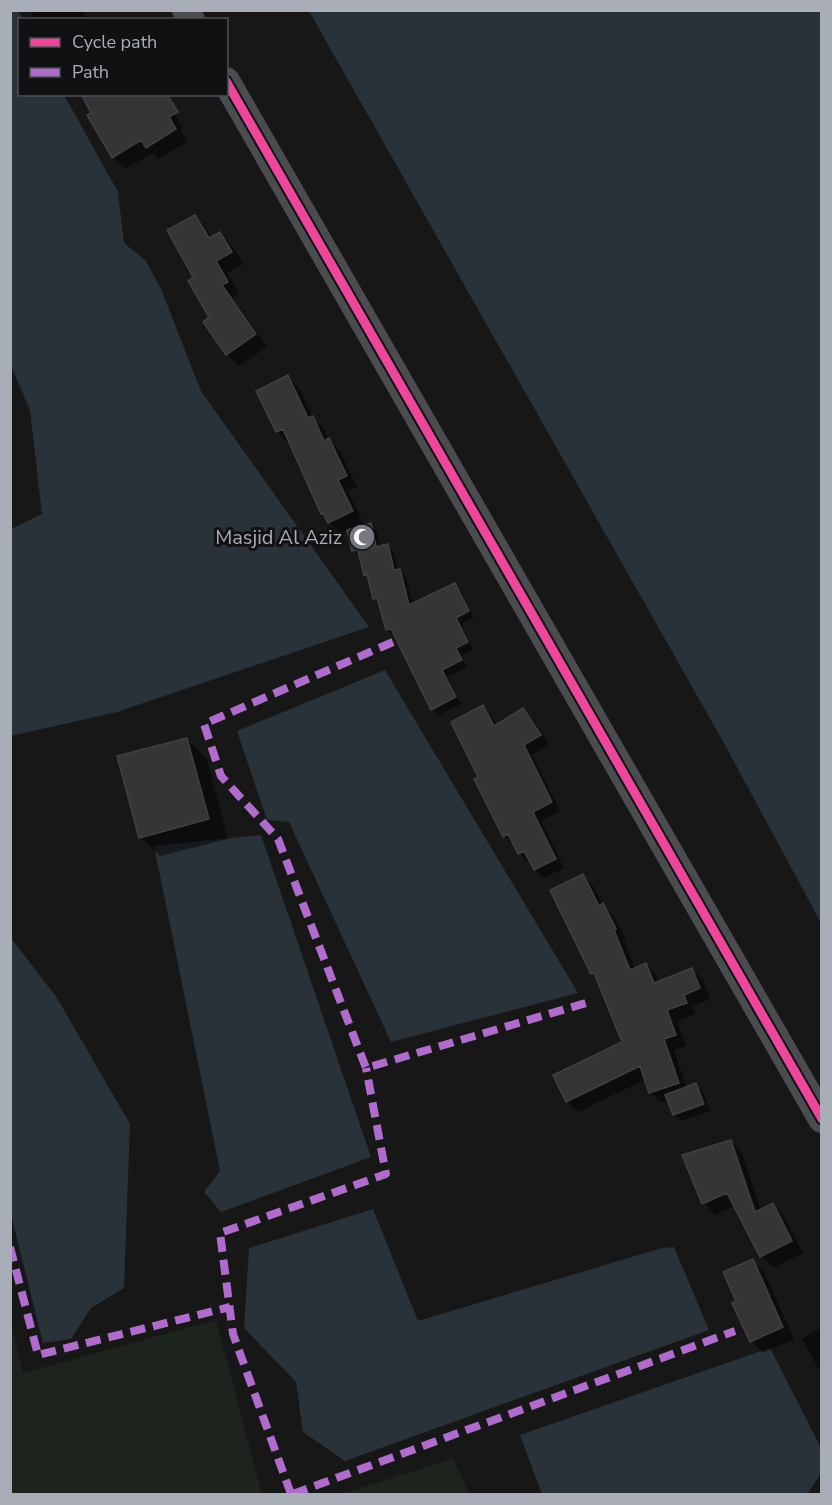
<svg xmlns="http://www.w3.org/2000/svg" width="832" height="1505" font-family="'Nunito Sans',sans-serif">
<rect width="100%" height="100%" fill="#171717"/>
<path fill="#1d241e" d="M10 1319 23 1373 216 1320 262 1494H11Z
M453 1458 469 1494H343Z"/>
<path fill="#2a3239" d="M10 11H18L23 19 20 20V94L64 95 118 192 124 243 146 261 161 289 201 391 369 627 117 712 11 736V529L42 514 30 410 11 366Z
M309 11H821V923L725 745Z
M385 670 578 993 391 1042 289 822 267 820 237 731Z
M261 835 371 1157 221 1212 204 1192 220 1171 154 846Z
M11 938 57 998 130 1124 124 1288 91 1308 71 1339 43 1343 11 1215Z
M373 1209 418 1321 662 1248 674 1247 709 1330 345 1461 303 1432 296 1382 244 1328 249 1248Z
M770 1348 821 1448V1473L808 1493 803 1494H542L520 1435Z"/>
<path fill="#0007" d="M28 10H82L89 20H61L66 16 65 14 56 20H37Z
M162 94 183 128 180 129 187 142 159 159 152 153 125 169 113 157 93 113Z
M195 216 207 229 212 238 220 234 232 246 243 264 227 273 239 294 233 298 267 347 239 366 227 354 195 278Z
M288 377 299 388 313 418 324 429 329 441 340 451 357 487 348 491 363 523 351 528 352 530 370 525 377 531 380 547 387 545 394 552 398 571 406 577 413 605 455 585 461 591 474 618 461 624 473 649 461 655 467 667 447 677 461 704 439 715 432 709 396 635 393 636 387 629 380 604 374 598 362 557 354 551 349 529 340 533 329 522 323 513 290 442 288 443 277 432Z
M483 707 492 716 497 726 523 710 532 719 549 744 532 755 560 811 541 821 564 868 544 878 535 869 531 861 528 862 519 853 515 844 513 845 504 836 480 777Z
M187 740 207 759 228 839 160 856 140 837Z
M583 876 594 887 603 906 614 916 626 940 624 941 635 969 646 965 657 976 659 982 692 969 703 980 710 999 693 1006 696 1014 677 1021 686 1046 674 1050 687 1089 696 1085 703 1092 710 1111 681 1121 674 1115 669 1100 661 1103 650 1092 646 1079 578 1112 567 1101 624 1043 599 980 592 973Z
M731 1141 742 1153 761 1210 772 1205 784 1216 803 1253 773 1268 762 1256 736 1205 715 1215 704 1203Z
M752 1261 764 1272 794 1339 763 1353 752 1341 738 1302Z
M822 1327V1375L802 1339Z"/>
<path fill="#353536" stroke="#3f4043" stroke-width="1.5" d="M81 94H167L178 112 169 117 176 129 146 148 141 140 112 158 87 115 91 113Z
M195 215 209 238 220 232 232 252 216 261 228 282 222 285 256 334 226 355 203 322 209 317 188 281 193 277 167 230Z
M288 375 308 418 313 416 324 441 329 438 347 476 338 480 353 511 328 523 323 513 321 514 283 429 276 432 256 391Z
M371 523 376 545 352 551 347 530Z
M388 544 394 570 400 569 409 605 455 583 469 611 456 618 468 642 456 648 462 660 442 670 456 697 431 710 391 629 386 630 377 598 373 599 367 574 364 575 358 551Z
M483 705 494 726 523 708 541 735 524 745 552 802 533 812 556 859 534 870 524 851 518 854 508 834 503 837 474 779 478 777 451 722Z
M187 738 209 819 139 838 117 756Z
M583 874 599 906 603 903 616 929 614 930 630 970 646 963 654 983 692 968 700 988 684 995 687 1003 667 1010 676 1035 664 1039 679 1083 649 1093 640 1066 566 1102 553 1075 622 1042 594 973 591 974 550 890Z
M696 1083 704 1104 673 1115 665 1095Z
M731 1140 755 1212 773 1203 792 1241 760 1257 727 1193 702 1204 682 1155Z
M753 1259 783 1327 750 1342 732 1303 736 1301 723 1272Z"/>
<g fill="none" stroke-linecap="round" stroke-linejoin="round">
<path stroke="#4b4c50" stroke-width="28" d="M186 10 191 20
M226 81 822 1119"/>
<path stroke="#b06ccc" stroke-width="8" stroke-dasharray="15 8" stroke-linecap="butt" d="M393 642 204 724 221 776 278 839 366 1068 593 1001
M10 1247 38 1355 230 1307
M291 1494 233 1334 220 1233 386 1174 366 1068
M293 1494 735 1331"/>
<defs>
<path id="cycleway" d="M226 81 822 1119"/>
</defs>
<use href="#cycleway" stroke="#111113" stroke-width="13"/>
<use href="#cycleway" stroke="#ed469a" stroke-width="9"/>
</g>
<defs>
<symbol id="mosque-disc" viewBox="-11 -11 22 22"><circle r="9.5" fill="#757880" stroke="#111113"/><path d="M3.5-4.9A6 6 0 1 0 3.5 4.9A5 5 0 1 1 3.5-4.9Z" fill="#fff"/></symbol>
</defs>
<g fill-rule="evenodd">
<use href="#mosque-disc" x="347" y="522" width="30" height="30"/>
</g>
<g text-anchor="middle" stroke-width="6" stroke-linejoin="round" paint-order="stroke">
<g font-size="20" fill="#a8adb8" stroke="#111113" text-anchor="end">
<text x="342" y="544">Masjid Al Aziz</text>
</g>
</g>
<rect width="832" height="1505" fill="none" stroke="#a8adb8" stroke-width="24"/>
<rect x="18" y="18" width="210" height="78" fill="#111113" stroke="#4d4f55" stroke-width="1.5"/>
<rect x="30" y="38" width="30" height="9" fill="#ed469a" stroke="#4d4f55" stroke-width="1.5"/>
<text x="72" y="48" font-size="18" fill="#a8adb8">Cycle path</text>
<rect x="30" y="68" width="30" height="9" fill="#b06ccc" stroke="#4d4f55" stroke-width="1.5"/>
<text x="72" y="78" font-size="18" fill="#a8adb8">Path</text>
</svg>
